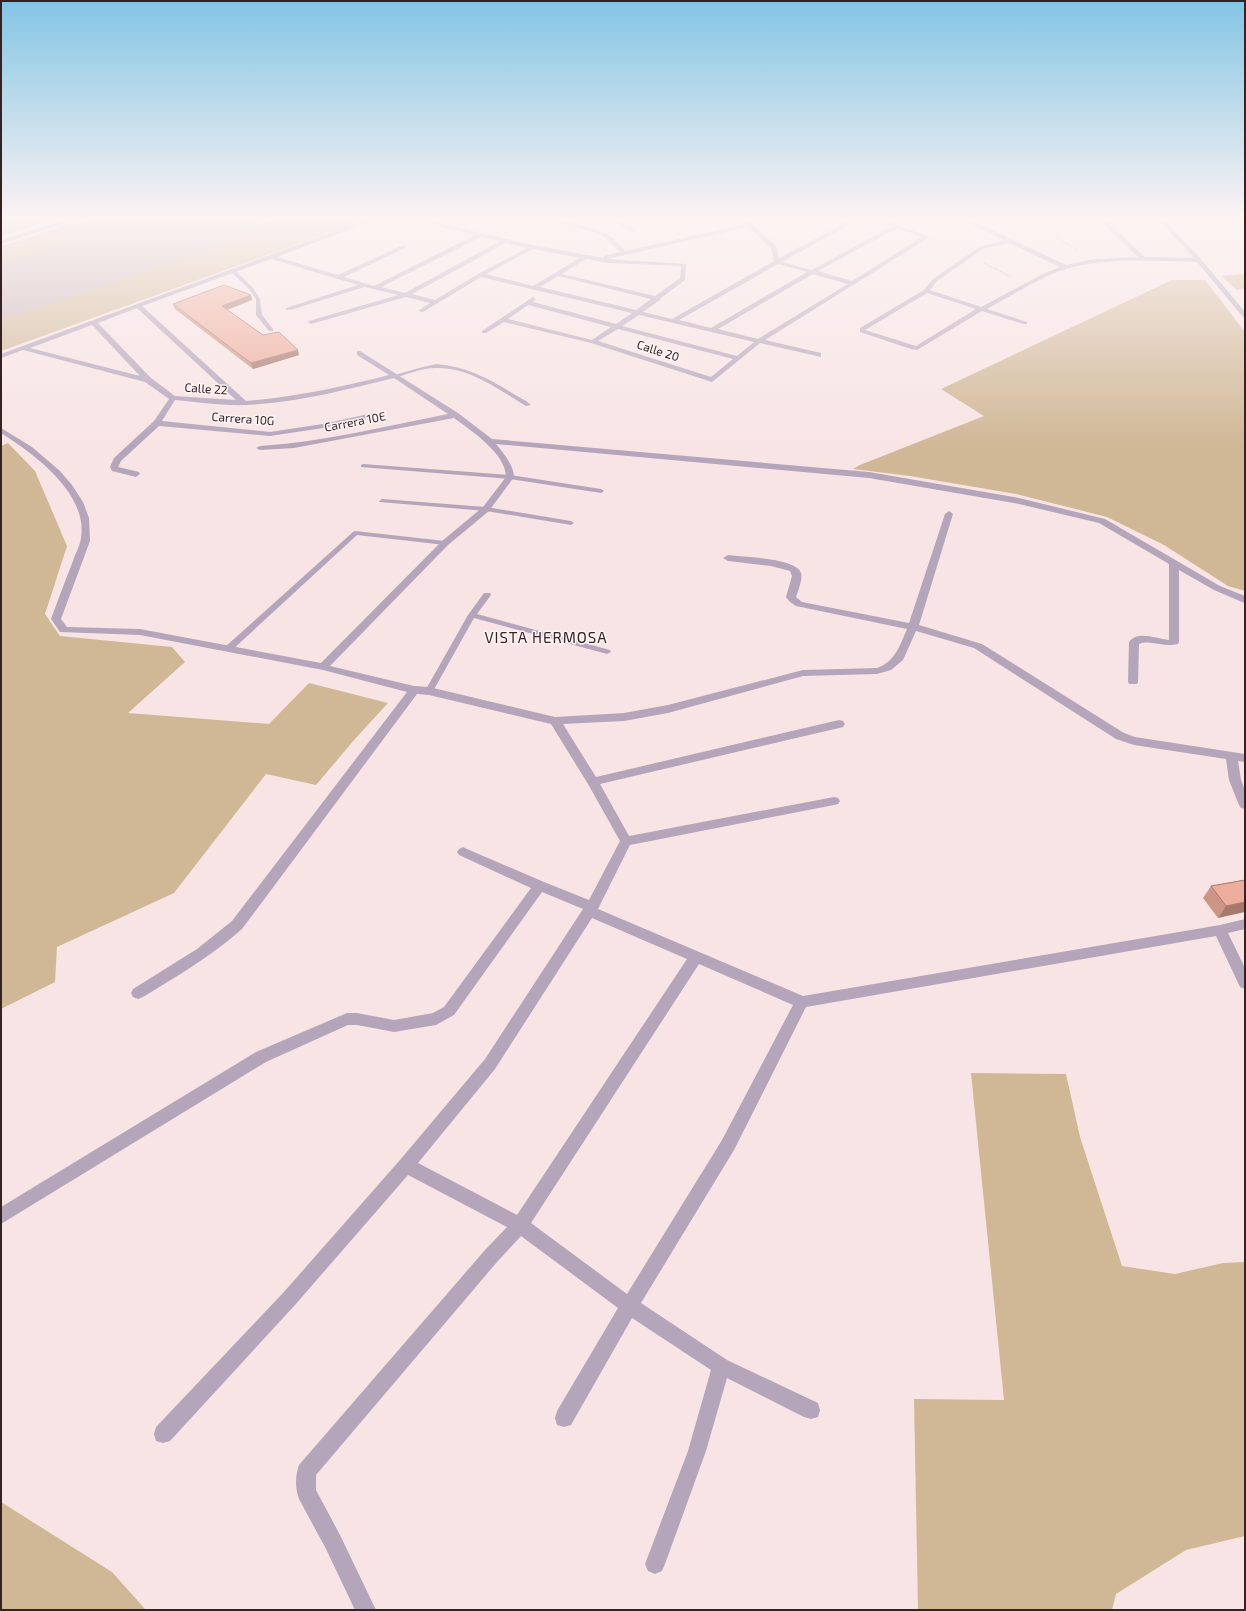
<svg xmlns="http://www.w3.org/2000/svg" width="1246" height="1611" font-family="'Exo 2',sans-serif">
<rect width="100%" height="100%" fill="#f8e4e4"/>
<path fill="#f9d6d7" d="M87 219H367L1 351V246Z"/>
<path fill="#d0b897" d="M1 219H57L1 236Z
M87 219H158L1 269V246Z
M271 219H367L1 351V312Z
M1245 274V289L1237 290 1221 276Z
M1172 280H1205L1245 332V591L1228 586 1164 545 1107 517 1016 494 910 476 853 469 860 465 984 416 941 389Z
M8 443 35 471 67 546 45 614 60 636 172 647 185 662 128 713 269 724 309 683 388 703 355 739 316 785 266 774 174 893 57 947 55 982 1 1009V446Z
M971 1073 1066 1074 1080 1137 1122 1266 1175 1274 1223 1263 1245 1262V1536L1186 1550 1116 1594 1112 1610H918L914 1399 1004 1400Z
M1 1502 112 1572 146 1610H1Z"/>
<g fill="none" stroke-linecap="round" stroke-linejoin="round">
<path fill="#c8b4b4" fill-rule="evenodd" d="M143 219H259L248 235 32 311 1 319V265Z"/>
<path stroke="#b6a2a3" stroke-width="1.5" stroke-dasharray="1 1" stroke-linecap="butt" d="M1056 237 1077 250
M984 263 1011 277"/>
<path fill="#b4a5bb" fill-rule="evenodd" d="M231 270H235L253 288 260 299 262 315 273 329V331H269L256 315V299L249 289 231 272Z
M436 364C465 366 488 378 512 393 518 397 526 400 531 405L526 406C499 390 470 367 436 368 422 368 408 374 394 378L391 376 419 368Z
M363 464 510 475 601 489 604 491 601 493 510 479 361 467V465Z
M382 499 486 507 571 521 574 523 571 525 486 511 380 502 379 501Z
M355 531 445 541 448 543 445 545 357 535 231 651H225L224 649 225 647 353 532Z
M484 593H490L491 595 477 614 610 650 611 652 607 654 474 618 432 693H426L425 691 468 615Z"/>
<path fill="#b4a5bb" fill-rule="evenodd" d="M69 219H78L1 244V240Z
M368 219H377L277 257 338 275 401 246H405V248L344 277 374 286 475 235 411 219H422L532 245 604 258V256L620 252 606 238 597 233 540 219C556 219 597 227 610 236 615 240 620 246 625 251L745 224 741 220 746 219 776 246 779 258 853 219H860L782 262 812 270 892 226 872 219H881L930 237 765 340 821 353V357L760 343 712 382 591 343 504 322 486 333H482V331L533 297 536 299 533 302 616 324 632 313 481 277 423 312 418 311 430 303 406 297 311 324 308 322 309 321 398 295 365 287 290 310H286V308L358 285 271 259 142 306 246 401C295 397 342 387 389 375L357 355V351H360L458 413 492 439 869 472 1019 498 1105 519 1220 586 1245 596V603L1242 602 1214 590 1179 570V642L1178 644C1164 648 1150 639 1139 644L1138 682 1137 684H1129L1128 682 1129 642C1138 630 1156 639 1169 640V564L1099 523 1019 504 869 478 496 444C503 453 514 465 514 477L489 511 448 545 330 666 414 686 429 687 555 717 624 713 668 705 803 670 877 668C895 662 900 645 907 629L796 606 790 602 786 597 792 576 790 571 771 566 728 561 723 558 728 555C742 557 797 558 801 573 803 579 798 591 796 597L802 602 909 623 945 514 949 511 953 514 919 625 982 644 1124 733 1135 737 1245 754V762L1238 761 1241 780 1245 790V809L1241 808 1239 805 1229 780 1226 759 1134 745 1116 739 974 648 916 631 903 660 891 670 877 674 803 676 668 713 624 721 563 724 596 777 839 720 843 721 845 724 843 727 839 728 600 784 629 836 834 797 838 798 840 801 838 804 834 805 630 845 598 909 803 996 1220 925 1245 919V929L1228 933 1245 968V989L1240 987 1216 936 806 1007 734 1150 641 1303 727 1360 818 1403 820 1410 818 1417 811 1419 804 1417 727 1378 706 1451 665 1564 662 1571 655 1574 648 1571 645 1564 688 1451 711 1370 632 1318 571 1425 564 1427 557 1425 555 1418 557 1411 618 1308 521 1236 497 1262 316 1475V1490L340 1535 376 1610H355L326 1549 299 1499C295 1488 295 1476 299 1465L485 1250 507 1227 408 1175 295 1305 170 1441 163 1443 156 1441 154 1434 156 1427 283 1293 400 1160 485 1059 583 909 542 892 454 1015 436 1025 394 1032 357 1025H348L266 1062 1 1224V1207L256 1052 347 1013H357L394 1020 433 1013 444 1007 531 888 459 855 457 852 459 849 463 847 467 849 544 882 589 900 620 841 588 784 551 724 429 695 417 694 242 929C212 956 177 976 143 997L138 999 133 997 131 993 133 989 197 949 232 921 407 692 323 670 140 635 60 632 51 619C58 600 65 581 73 561 75 554 80 546 81 538 88 493 34 454 1 433V428L32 447 60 471 72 485 83 502 89 518 90 541 61 619 67 627 140 629 321 663 442 541 483 507 506 477C506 453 470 430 454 418L294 448 260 450 256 448 260 446C324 442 386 426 448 414L394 378C345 390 296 403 246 405 223 406 198 402 175 400L162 421 270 432 323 424 373 413 377 415 373 417 323 428 270 436 159 426 121 461 118 467 139 472 140 474 136 477 112 471 110 467 114 458 154 421 169 399 145 382 23 350 1 358V354ZM748 227 771 248 774 261 672 319 643 312 660 300 661 298 685 280 686 264 607 259ZM897 228 922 237 852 281 818 271ZM481 237 500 241 405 293 381 287ZM506 243 527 248 478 274 435 300 412 294ZM533 249 580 258 533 286 486 274ZM586 259 609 263 681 266 680 278 655 296 562 274ZM778 264 807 272 711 328 679 320ZM813 274 848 284 758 339 718 329ZM558 276 651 299 636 310 540 287ZM528 305 611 327 592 340 508 319ZM137 308 236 400 175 396 151 378 98 323ZM639 315 754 342 737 356 622 326ZM92 325 140 376 30 348ZM618 329 733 359 711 377 598 341ZM592 918 687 959 517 1215 418 1163 495 1069ZM699 964 793 1005 722 1140 627 1294 531 1223Z
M608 219C619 219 629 224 637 231L632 232Z
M961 219H969L1066 265 1094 259 1138 257 1098 219H1104L1145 257 1194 258 1157 219H1163L1201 259 1245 312V318L1243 317 1197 262C1157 261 1105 257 1066 269 1038 278 1013 295 987 309L1027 322V324H1023L982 311 917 350 911 349 860 332V328L924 290 933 279 979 247 1004 240ZM1009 243 1060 267 1043 274 981 307 930 290 937 281 983 249ZM927 293 976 309 916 346 865 330Z"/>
</g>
<path fill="#cc9586" d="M251 295 252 300 227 310 263 335 299 355 253 369 175 309 173 304Z
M1245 880 1218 918 1203 898 1211 886Z"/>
<path fill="#a6796d" d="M251 295 252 300 224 311 222 306Z
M298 350 299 355 253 369 251 363Z
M1245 902V912L1218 918 1226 906Z"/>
<path fill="#edad9c" stroke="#a6796d" d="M224 285 251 295 222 306 263 335 279 332 298 350 251 363 173 304Z
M1245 880V902L1226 906 1211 886Z"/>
<linearGradient id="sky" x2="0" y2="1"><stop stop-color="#83c5e4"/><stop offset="0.49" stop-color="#fcf3f3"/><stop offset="1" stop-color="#fcf3f3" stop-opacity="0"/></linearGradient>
<rect width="1246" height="445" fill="url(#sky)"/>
<g text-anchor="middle" stroke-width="3" stroke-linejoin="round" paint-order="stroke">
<g font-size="12" fill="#352324" stroke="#fef4f4">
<text transform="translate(658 351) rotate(18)" y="4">Calle 20</text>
<text transform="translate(206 389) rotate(4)" y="4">Calle 22</text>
<text transform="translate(243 419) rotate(4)" y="4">Carrera 10G</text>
<text transform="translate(355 422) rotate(-11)" y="4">Carrera 10E</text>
</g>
<g font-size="15" letter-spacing="1" fill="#352324" stroke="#fef4f4">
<text x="546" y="643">VISTA HERMOSA</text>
</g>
</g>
<rect width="1246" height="1611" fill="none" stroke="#352324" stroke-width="4"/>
</svg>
